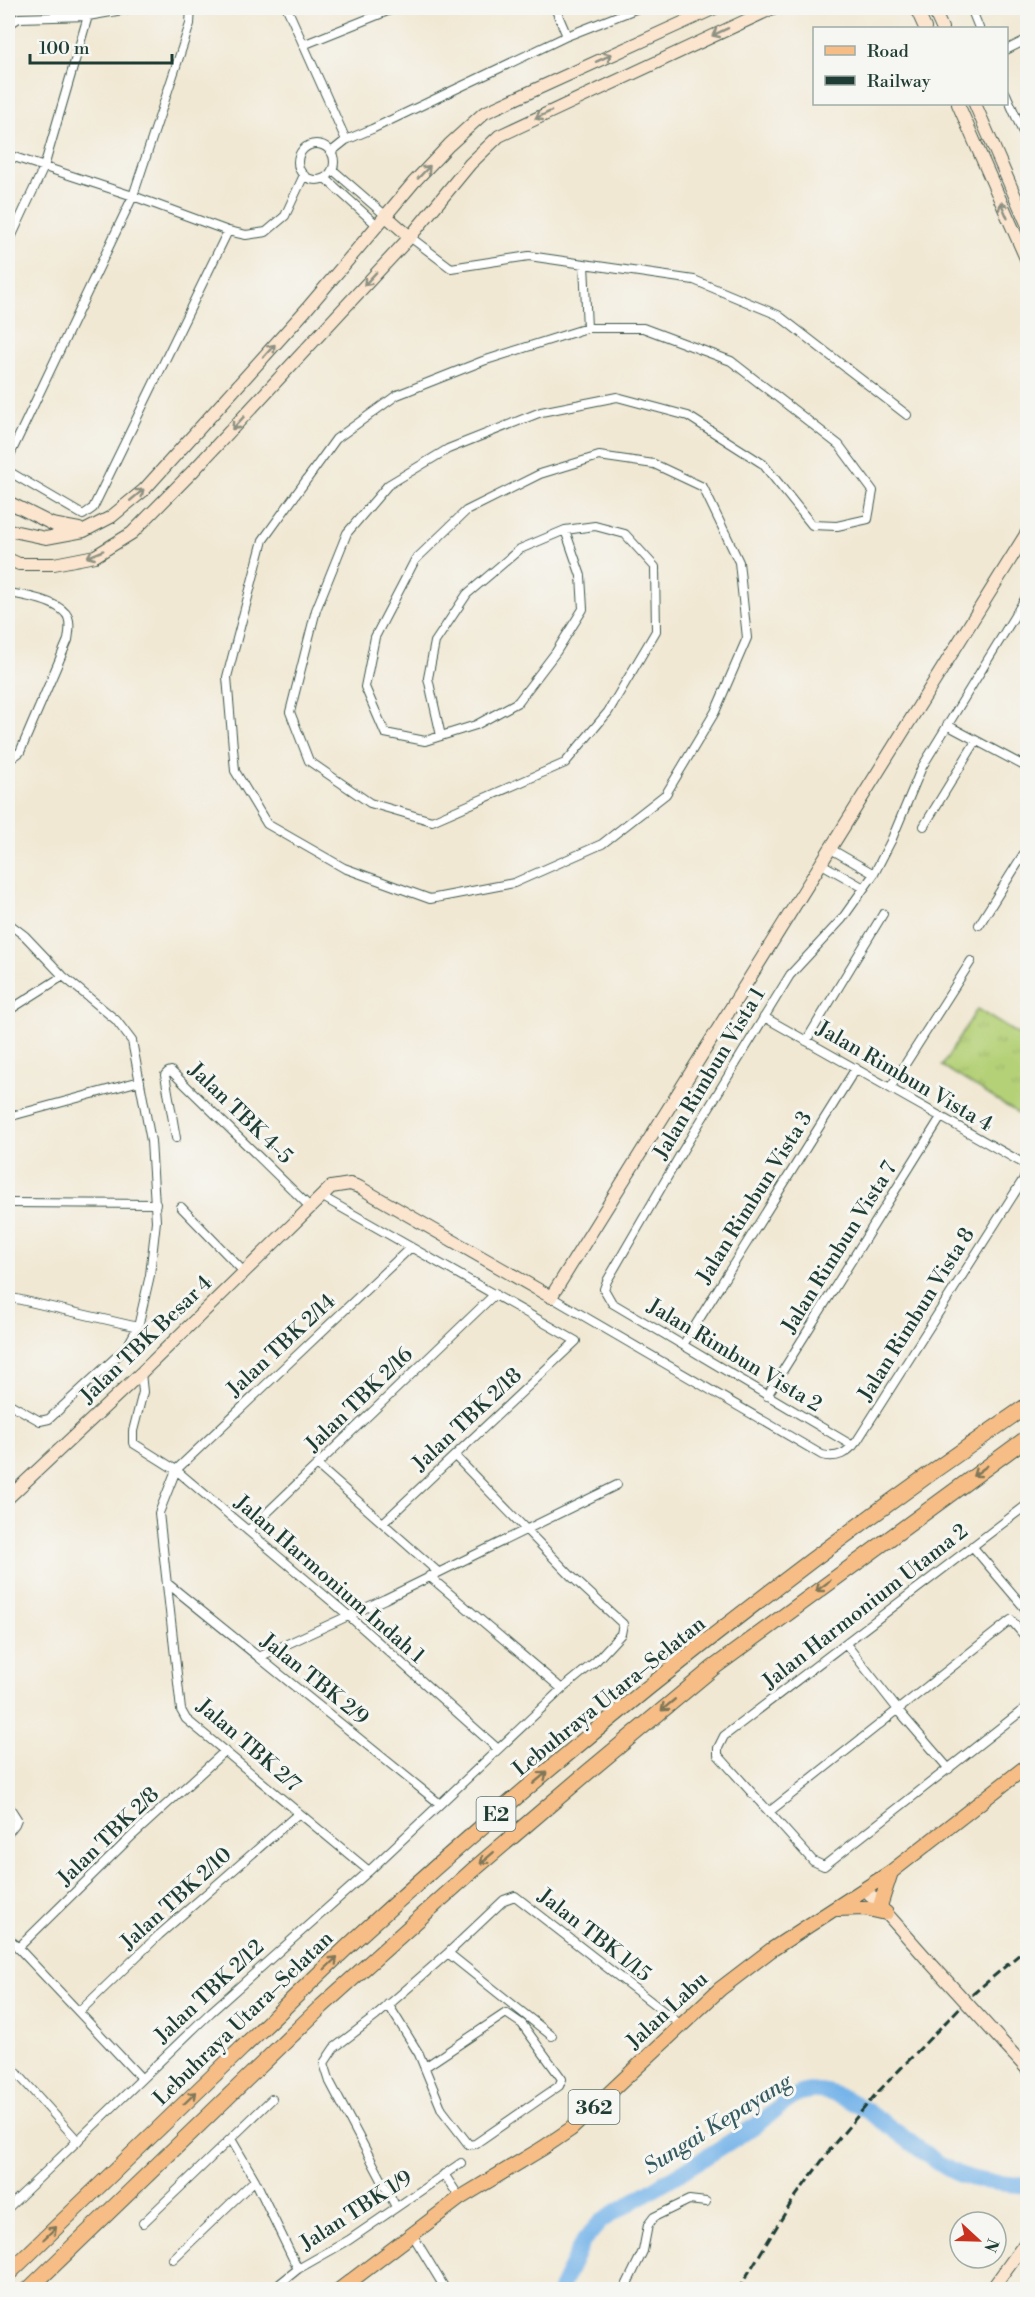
<svg xmlns="http://www.w3.org/2000/svg" width="1035" height="2297" font-family="'Libre Bodoni',serif">
<defs>
<pattern id="grass-tufts" width="24" height="20" patternUnits="userSpaceOnUse" patternTransform="scale(1.5)"><rect width="24" height="20" fill="#b5d178"/><path d="M3 7l-1-3M5 7V3M7 7l1-3M15 17l-1-3M17 17v-4M19 17l1-3" fill="none" stroke="#9bb468"/></pattern>
</defs>
<rect width="100%" height="100%" fill="#f6f6f2"/>
<filter id="ink" filterUnits="userSpaceOnUse"><feTurbulence type="fractalNoise" baseFrequency=".0167" numOctaves="2"/><feDisplacementMap in="SourceGraphic" scale="12" xChannelSelector="R" yChannelSelector="G"/><feConvolveMatrix kernelMatrix="1 2 1 2 8 2 1 2 1" color-interpolation-filters="sRGB"/></filter>
<filter id="wash" filterUnits="userSpaceOnUse"><feTurbulence type="fractalNoise" baseFrequency=".008" numOctaves="4" result="noise"/><feDisplacementMap in="SourceGraphic" scale="24" xChannelSelector="R" yChannelSelector="G"/><feGaussianBlur stdDeviation="1.35" result="paint"/><feColorMatrix in="noise" values="0 0 0 0 0 0 0 0 0 0 0 0 0 0 0 0 0 1.4 0 .05"/><feComposite in="paint" operator="in"/></filter>
<g filter="url(#wash)">
<rect width="100%" height="100%" fill="#f1e8d3"/>
<path fill="url(#grass-tufts)" stroke="#6a8756" stroke-width="1.5" d="M977 1009 1027 1040V1119L942 1066Z"/>
<g fill="none" stroke-linecap="round" stroke-linejoin="round">
<path stroke="#76b4e9" stroke-width="16" d="M560 2290 582 2243 601 2221C651 2190 703 2160 753 2127 765 2120 790 2097 801 2093 847 2077 913 2152 952 2171 976 2183 1001 2183 1028 2186"/>
</g>
</g>
<g filter="url(#ink)">
<g fill="none" stroke-linecap="round" stroke-linejoin="round">
<defs>
<path id="street" d="M287 8 346 140
M555 8 567 36
M971 8 979 28
M8 25 19 18 88 16 134 8
M303 45 395 8
M1006 50 1028 39
M1006 94 1028 144
M298 162a18 18 0 1 1 36 0a18 18 0 1 1-36 0Z
M331 152 346 140 372 129 567 36 638 8
M8 155 133 196 228 231 246 235 266 232 285 216 304 175
M333 170 385 215
M325 178 377 225
M410 237 451 268 529 256 694 280 778 315 907 415
M8 244 44 167 88 16
M8 459 133 196 190 24 191 8
M8 471 83 515 93 508 228 231
M565 530 581 576 583 609 556 652 518 702 476 725 425 741 385 733 365 687 375 637 415 560 466 511 540 474 599 456 654 464 703 487 739 562 747 638 715 712 666 794 602 844 514 883 430 899 344 868 267 824 235 771 227 677 263 540 336 439 397 395 483 361 587 328
M8 593C23 595 60 601 68 617 71 624 69 633 68 640L20 752 8 761
M947 725 1028 768
M441 736 428 678 435 642 467 594 520 549 565 530 595 526 625 534 655 567 656 631 608 712 565 763 432 821 370 803 309 761 290 712 316 610 347 533 388 485 448 449 541 412 617 397 688 416 763 464 812 525 837 526 868 519 873 491 839 445 731 361 643 328H587L584 264
M924 826 976 741
M829 848 874 874
M820 863 864 888
M8 923 25 936 63 976 116 1020 132 1041 151 1141 156 1221 150 1275 138 1327 127 1347 49 1419 40 1421 8 1403
M979 925 1028 847
M8 1011 63 976
M764 1017 1028 1166
M806 1041 883 914
M890 1088 971 961
M8 1117 140 1081
M176 1138 165 1075 168 1072 171 1071 310 1207
M321 1196 576 1341 383 1523
M8 1203 156 1204
M181 1207 244 1272
M8 1297 138 1327
M551 1297 822 1455C838 1459 847 1453 857 1441L1028 1172
M683 1345 856 1068
M141 1373 143 1392 133 1431V1443L176 1470 349 1616 498 1749
M767 1396 941 1117
M853 1446 612 1303 604 1289 607 1281 683 1150 790 975 842 919 874 874 891 841 922 767 1028 594
M317 1465 438 1572
M1028 1504 724 1736 718 1748V1755L813 1861 824 1866 1028 1706
M248 1531 495 1294
M972 1546 1028 1612
M429 1576 562 1689
M167 1583 440 1804
M846 1644 899 1711 949 1769
M259 1657 385 1599 617 1485
M8 1805 17 1819 15 1824 8 1833
M769 1812 1011 1620 1028 1640
M369 1871 186 1719 181 1710 159 1513 176 1470 411 1247
M8 1937 141 2078
M18 1948 133 1835 225 1751
M448 1953 552 2036
M388 2004 419 2054 442 2110 469 2145 475 2144 559 2086 562 2079 522 2024 506 2013 425 2067
M79 2012 159 1935 299 1813
M8 2063 78 2141
M231 2139 255 2180 298 2269
M444 2174 460 2198
M396 2207 330 2082 324 2063 334 2048 376 2016 448 1953 504 1900 515 1896 681 2025
M8 2208 211 2012 369 1871 562 1689 596 1661 621 1634 623 1624 570 1575 455 1456
M143 2223 272 2099
M412 2234 446 2290
M173 2259 255 2180
M272 2290 298 2269 349 2240 461 2163
M624 2290 643 2251 648 2225 654 2217 689 2200 706 2202"/>
<path id="secondary" d="M916 8 925 28
M933 8 942 28
M958 104 1028 263
M975 104 1028 226
M385 215 410 237
M8 502 52 524 79 529
M8 530 46 538 84 531 111 517 144 490 305 311 414 182 449 145 484 113 715 8
M8 559 19 564H54L95 556 132 533 194 470 410 237 470 164 499 136 773 8
M8 1498 141 1373 331 1187 350 1184 359 1187 551 1297 1028 531
M866 1890 926 1958
M1006 2046 1028 2070
M991 2290 1028 2239"/>
<path id="primary" d="M880 1906 891 1872
M838 1909 864 1908 886 1913
M339 2290 460 2198 543 2148 571 2129 720 1989 771 1950 891 1872 1028 1765"/>
<path id="highway" d="M8 2274C85 2199 163 2124 241 2049 280 2012 318 1974 358 1937 568 1745 793 1566 1028 1405
M28 2290 322 2006 472 1871 588 1772 713 1668 1028 1437"/>
</defs>
<use href="#street" stroke="#3e574c" stroke-width="10"/>
<use href="#secondary" stroke="#3e574c" stroke-width="14"/>
<use href="#primary" stroke="#3e574c" stroke-width="16"/>
<use href="#highway" stroke="#3e574c" stroke-width="17"/>
<use href="#street" stroke="#fff" stroke-width="8"/>
<use href="#secondary" stroke="#fbe5cf" stroke-width="12"/>
<use href="#primary" stroke="#f6be86" stroke-width="14"/>
<use href="#highway" stroke="#f6be86" stroke-width="15"/>
<path stroke="#1f3d34" stroke-width="3" stroke-dasharray="9 4.5" stroke-linecap="butt" d="M738 2290 793 2200 835 2143 876 2094 973 1994 1028 1947"/>
<defs>
<path id="secondary-bridge" d="M926 1958 1006 2046"/>
</defs>
<use href="#secondary-bridge" stroke="#3e574c" stroke-width="14" stroke-linecap="butt"/>
<use href="#secondary-bridge" stroke="#fbe5cf" stroke-width="12"/>
</g>
<defs><path id="oneway-shaft" d="M-6 0H5M1.5-3L5.5 0L1.5 3" fill="none" stroke-width="1.6" stroke-linecap="round" stroke-linejoin="round" transform="scale(1.5)"/></defs>
<g stroke="#8d9182">
<use href="#oneway-shaft" transform="translate(720 32) rotate(155)"/>
<use href="#oneway-shaft" transform="translate(604 58) rotate(-25)"/>
<use href="#oneway-shaft" transform="translate(543 115) rotate(155)"/>
<use href="#oneway-shaft" transform="translate(424 172) rotate(-47)"/>
<use href="#oneway-shaft" transform="translate(1004 210) rotate(-113)"/>
<use href="#oneway-shaft" transform="translate(370 279) rotate(133)"/>
<use href="#oneway-shaft" transform="translate(269 351) rotate(-48)"/>
<use href="#oneway-shaft" transform="translate(238 423) rotate(133)"/>
<use href="#oneway-shaft" transform="translate(137 495) rotate(-40)"/>
<use href="#oneway-shaft" transform="translate(95 554) rotate(157)"/>
</g>
<g stroke="#807759">
<use href="#oneway-shaft" transform="translate(980 1471) rotate(144)"/>
<use href="#oneway-shaft" transform="translate(823 1586) rotate(143)"/>
<use href="#oneway-shaft" transform="translate(668 1705) rotate(140)"/>
<use href="#oneway-shaft" transform="translate(540 1778) rotate(-40)"/>
<use href="#oneway-shaft" transform="translate(487 1858) rotate(139)"/>
<use href="#oneway-shaft" transform="translate(331 1963) rotate(-44)"/>
<use href="#oneway-shaft" transform="translate(190 2098) rotate(-44)"/>
<use href="#oneway-shaft" transform="translate(50 2233) rotate(-44)"/>
</g>
</g>
<g text-anchor="middle" stroke-width="6" stroke-linejoin="round" paint-order="stroke">
<g fill="#f6f6f2" stroke="#60746d" stroke-width="1.5">
<rect x="476.5" y="1797" width="39" height="34" rx="4.5"/>
<rect x="568.5" y="2090" width="51" height="34" rx="4.5"/>
</g>
<g font-size="20" font-weight="bold" fill="#1f3d34">
<text x="496" y="1821">E2</text>
<text x="594" y="2114">362</text>
</g>
<g font-size="21" fill="#1f3d34" stroke="#f6f6f2">
<text transform="translate(709 1073) rotate(-59)" y="7">Jalan Rimbun Vista 1</text>
<text transform="translate(905 1076) rotate(30)" y="7">Jalan Rimbun Vista 4</text>
<text transform="translate(241 1113) rotate(44)" y="7">Jalan TBK 4-5</text>
<text transform="translate(754 1197) rotate(-58)" y="7">Jalan Rimbun Vista 3</text>
<text transform="translate(839 1247) rotate(-58)" y="7">Jalan Rimbun Vista 7</text>
<text transform="translate(916 1314) rotate(-58)" y="7">Jalan Rimbun Vista 8</text>
<text transform="translate(146 1339) rotate(-44)" y="7">Jalan TBK Besar 4</text>
<text transform="translate(281 1345) rotate(-43)" y="7">Jalan TBK 2/14</text>
<text transform="translate(735 1355) rotate(31)" y="7">Jalan Rimbun Vista 2</text>
<text transform="translate(359 1399) rotate(-44)" y="7">Jalan TBK 2/16</text>
<text transform="translate(467 1419) rotate(-43)" y="7">Jalan TBK 2/18</text>
<text transform="translate(330 1579) rotate(41)" y="7">Jalan Harmonium Indah 1</text>
<text transform="translate(865 1606) rotate(-38)" y="7">Jalan Harmonium Utama 2</text>
<text transform="translate(315 1679) rotate(39)" y="7">Jalan TBK 2/9</text>
<text transform="translate(609 1696) rotate(-39)" y="7">Lebuhraya Utara–Selatan</text>
<text transform="translate(249 1745) rotate(41)" y="7">Jalan TBK 2/7</text>
<text transform="translate(108 1836) rotate(-44)" y="7">Jalan TBK 2/8</text>
<text transform="translate(176 1898) rotate(-42)" y="7">Jalan TBK 2/10</text>
<text transform="translate(595 1935) rotate(38)" y="7">Jalan TBK 1/15</text>
<text transform="translate(209 1991) rotate(-43)" y="7">Jalan TBK 2/12</text>
<text transform="translate(667 2010) rotate(-43)" y="7">Jalan Labu</text>
<text transform="translate(243 2018) rotate(-44)" y="7">Lebuhraya Utara–Selatan</text>
<text transform="translate(356 2210) rotate(-33)" y="7">Jalan TBK 1/9</text>
</g>
<g font-size="22" font-style="italic" fill="#355b61" stroke="#f6f6f2">
<text transform="translate(717 2123) rotate(-32)" y="8">Sungai Kepayang</text>
</g>
</g>
<rect width="1035" height="2297" fill="none" stroke="#f6f6f2" stroke-width="30"/>
<rect x="813" y="27" width="195" height="78" fill="#f6f6f2" stroke="#a0aca6" stroke-width="1.5"/>
<rect x="825" y="46" width="30" height="9" fill="#f6be86" stroke="#a0aca6" stroke-width="1.5"/>
<text x="867" y="57" font-size="18" fill="#1f3d34">Road</text>
<rect x="825" y="76" width="30" height="9" fill="#1f3d34" stroke="#a0aca6" stroke-width="1.5"/>
<text x="867" y="87" font-size="18" fill="#1f3d34">Railway</text>
<g transform="translate(978 2240) rotate(112)"><circle r="28" fill="#f6f6f2" stroke="#a0aca6" stroke-width="1.5"/>
<path d="M0-4.5L10 22L0 15L-10 22Z" fill="#c8321e"/>
<text y="-9" font-size="16" font-weight="bold" text-anchor="middle" fill="#1f3d34">N</text>
</g>
<path d="M30 54v9h142v-9" fill="none" stroke="#1f3d34" stroke-width="3"/>
<text x="39" y="54" font-size="18" fill="#1f3d34" stroke="#f6f6f2" stroke-width="4.5" paint-order="stroke">100 m</text>
</svg>
